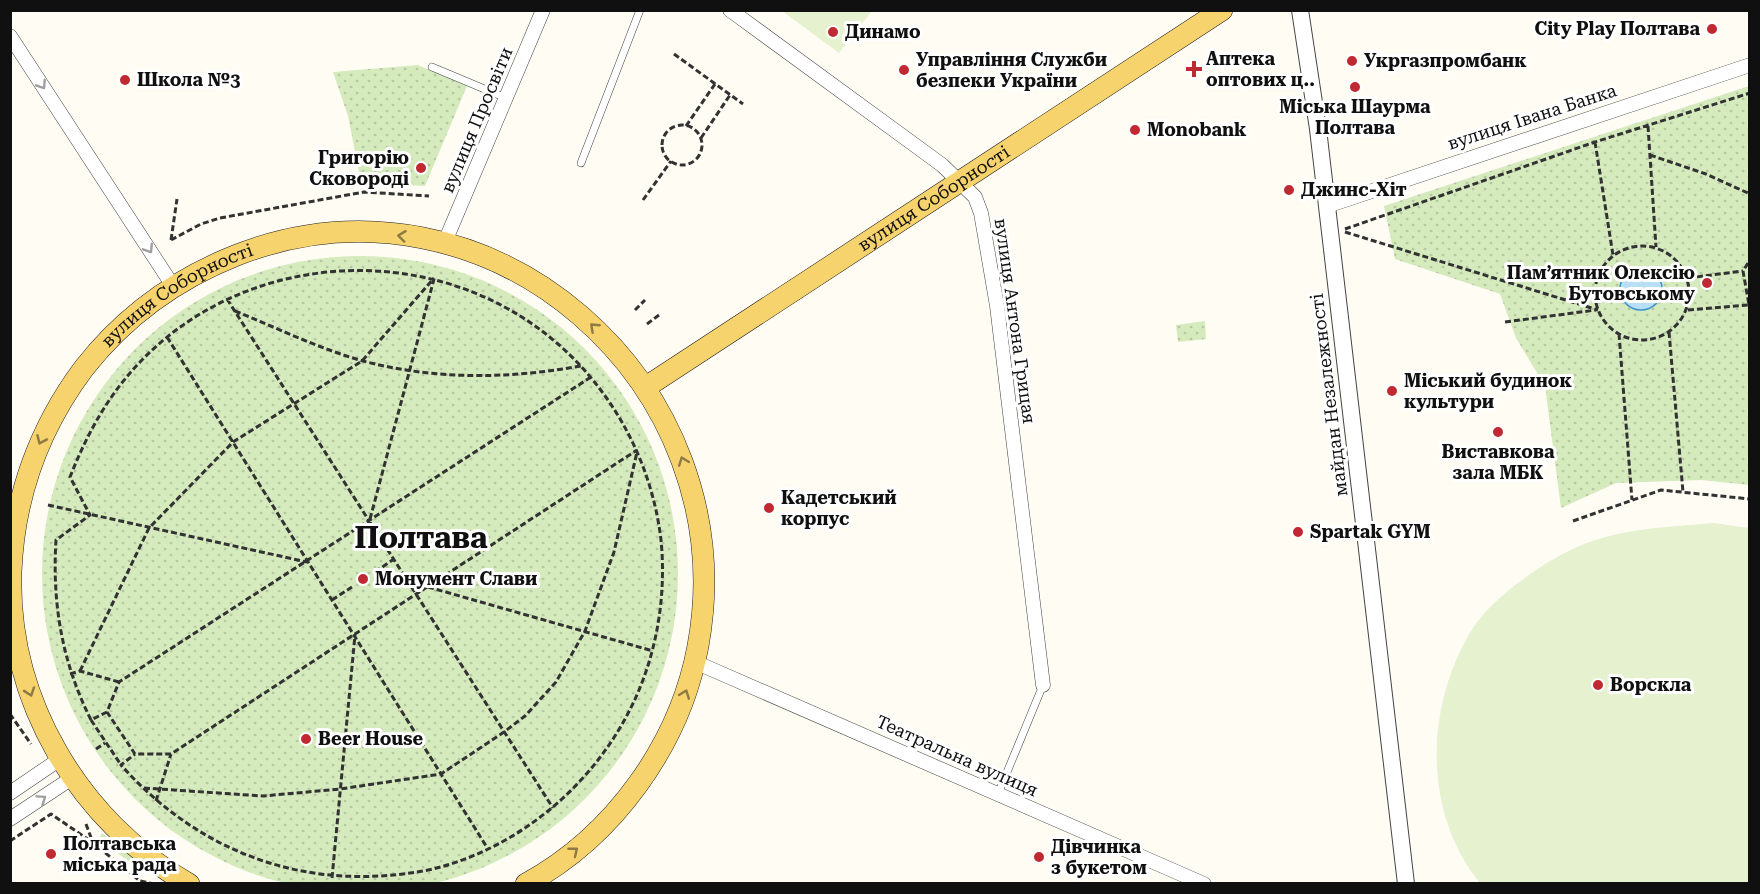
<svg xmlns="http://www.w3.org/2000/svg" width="1760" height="894" font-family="'Roboto Serif',serif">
<defs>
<pattern id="park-dots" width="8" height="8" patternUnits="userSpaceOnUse" patternTransform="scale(1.5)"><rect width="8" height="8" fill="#d5eabd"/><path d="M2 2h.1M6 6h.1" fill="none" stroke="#b6c8a1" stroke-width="1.8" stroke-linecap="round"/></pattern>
</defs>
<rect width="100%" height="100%" fill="#fffcf4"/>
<path fill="#d5eabd" d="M102 833 148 869 144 874 99 838Z"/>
<path fill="url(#park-dots)" d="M418 65 467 86 425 186 361 182 348 116 333 72Z
M1749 86V485L1701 480 1616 483 1561 508 1545 386 1516 338 1500 294 1395 259 1384 206Z
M42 574a318 318 0 1 1 636 0a318 318 0 1 1-636 0Z
M1205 321 1206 339 1178 342 1176 325Z"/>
<path fill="#e5f1cf" d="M782 11H872L839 53Z
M1713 523 1749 528V883H1480C1422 812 1425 704 1473 628 1492 597 1550 557 1584 544 1625 528 1670 527 1713 523Z"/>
<path fill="#b9dff6" stroke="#4196cc" stroke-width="1.5" d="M1620 289a21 21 0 1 1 42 0a21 21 0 1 1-42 0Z"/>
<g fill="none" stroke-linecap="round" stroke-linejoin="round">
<defs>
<path id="service" d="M432 67 506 98
M581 163 640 10
M998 794 1043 685"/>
<path id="minor" d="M730 10 942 165 975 197 981 213 997 306 1043 685
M10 36 173 286
M1327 206 1750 65
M444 244 543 10
M695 662 1204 884
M10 793 60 759
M10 819 72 778"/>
<path id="tertiary" d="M1300 10 1318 129 1406 884"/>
<g id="primary">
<path id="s1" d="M646 387 1222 10"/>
<path id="s2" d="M189 884C79 821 7 700 11 572 14 498 39 428 84 368 124 317 176 279 237 255 490 157 746 384 698 646 680 744 614 836 526 884"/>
</g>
</defs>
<use href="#service" stroke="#434343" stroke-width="8"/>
<use href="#minor" stroke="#434343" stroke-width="15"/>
<use href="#tertiary" stroke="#434343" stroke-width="18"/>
<use href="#primary" stroke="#212121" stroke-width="22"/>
<path stroke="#323232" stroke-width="3" stroke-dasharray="6 3" stroke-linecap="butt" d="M674 54 743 104
M662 145a20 20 0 1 1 40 0a20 20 0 1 1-40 0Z
M686 126 715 84
M1648 126 1656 247
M701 138 730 95
M1595 142 1613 255
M1650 155 1706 174 1750 194
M643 200 671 161
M1345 229 1595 142 1750 93
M1345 232 1598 310
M171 240 201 224 220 218 364 192 429 196
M171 240 177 199
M1595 293a47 47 0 1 1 94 0a47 47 0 1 1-94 0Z
M1688 278 1743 271
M227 299 553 808
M635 310 645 300
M1688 310 1749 305 1743 271 1750 260
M235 311C277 328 320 349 363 361 435 380 508 379 581 366
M1505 322 1596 310
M647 324 659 315
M1669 332 1683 492
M1619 334 1632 500
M167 337 488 849
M591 377 119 682 107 712 135 754H171L637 450
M48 505 307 562
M370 519 434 279
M1573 521 1661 490 1750 499
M375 572 394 559
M428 587 653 651
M332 600 352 587
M80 671 149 528 233 442 362 361 434 278
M70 674 80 671 119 682
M107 712 91 720C62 662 52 604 56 540L90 515 70 477C87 434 108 395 141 361 251 247 439 240 558 344 615 394 652 464 661 540 667 601 655 665 625 719 585 792 514 849 433 869 312 894 202 856 121 765L135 754
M10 714 31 744
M91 720 121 765
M96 749 105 743
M144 788 263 796 340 789 441 774 504 732 525 716 556 682 585 631 614 552 637 452
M156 801 171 754
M86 824 93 843 140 881 154 884
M10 841 51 814 92 842
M332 878 355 635"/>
<use href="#service" stroke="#fff" stroke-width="7"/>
<use href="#minor" stroke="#fff" stroke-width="14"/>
<use href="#tertiary" stroke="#fff" stroke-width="16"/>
<use href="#primary" stroke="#f6d36c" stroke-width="21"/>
</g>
<defs><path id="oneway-chevron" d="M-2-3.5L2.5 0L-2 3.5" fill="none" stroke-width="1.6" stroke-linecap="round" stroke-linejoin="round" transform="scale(1.5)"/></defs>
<g stroke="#9f9f9f">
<use href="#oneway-chevron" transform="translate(42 85) rotate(57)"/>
<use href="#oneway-chevron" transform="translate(149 249) rotate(57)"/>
<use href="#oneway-chevron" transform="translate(42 799) rotate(-34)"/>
</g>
<g stroke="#8e7b43">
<use href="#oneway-chevron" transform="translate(402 236) rotate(-173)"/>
<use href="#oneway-chevron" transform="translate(594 327) rotate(-137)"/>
<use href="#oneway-chevron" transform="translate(41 440) rotate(114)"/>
<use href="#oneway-chevron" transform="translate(683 461) rotate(-111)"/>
<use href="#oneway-chevron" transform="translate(30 692) rotate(71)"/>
<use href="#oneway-chevron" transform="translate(685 694) rotate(-69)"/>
<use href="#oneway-chevron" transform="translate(574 851) rotate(-39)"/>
</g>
<g fill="#c02931" stroke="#fff" stroke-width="2">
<circle cx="1712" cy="29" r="6"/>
<circle cx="833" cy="32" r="6"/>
<circle cx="1352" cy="61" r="6"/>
<path d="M1191 60h6v6h6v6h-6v6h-6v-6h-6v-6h6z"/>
<circle cx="904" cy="70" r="6"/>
<circle cx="125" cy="80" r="6"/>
<circle cx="1355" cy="87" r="6"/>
<circle cx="1135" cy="130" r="6"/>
<circle cx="421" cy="168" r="6"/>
<circle cx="1289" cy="190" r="6"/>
<circle cx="1707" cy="283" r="6"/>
<circle cx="1392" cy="391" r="6"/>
<circle cx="1498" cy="432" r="6"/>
<circle cx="769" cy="508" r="6"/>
<circle cx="1298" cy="532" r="6"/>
<circle cx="363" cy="579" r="6"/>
<circle cx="1598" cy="685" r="6"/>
<circle cx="306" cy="739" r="6"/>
<circle cx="51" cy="854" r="6"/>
<circle cx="1039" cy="857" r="6"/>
</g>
<g text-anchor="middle" stroke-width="6" stroke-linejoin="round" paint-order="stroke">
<g font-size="18" font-weight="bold" fill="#101010" stroke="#fff" text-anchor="start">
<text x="1700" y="35" text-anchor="end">City Play Полтава</text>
<text x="845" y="38">Динамо</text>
<text x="1206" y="65">Аптека<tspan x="1206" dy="21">оптових ц..</tspan></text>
<text x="916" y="66">Управління Служби<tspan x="916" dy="21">безпеки України</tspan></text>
<text x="1364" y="67">Укргазпромбанк</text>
<text x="137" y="86">Школа №3</text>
<text x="1355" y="113" text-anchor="middle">Міська Шаурма<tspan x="1355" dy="21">Полтава</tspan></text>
<text x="1147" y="136">Monobank</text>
<text x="409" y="164" text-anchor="end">Григорію<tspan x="409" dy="21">Сковороді</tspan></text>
<text x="1301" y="196">Джинс-Хіт</text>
<text x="1695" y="279" text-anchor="end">Пам’ятник Олексію<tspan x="1695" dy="21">Бутовському</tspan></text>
<text x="1404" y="387">Міський будинок<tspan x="1404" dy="21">культури</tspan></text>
<text x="1498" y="458" text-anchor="middle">Виставкова<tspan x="1498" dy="21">зала МБК</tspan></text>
<text x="781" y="504">Кадетський<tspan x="781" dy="21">корпус</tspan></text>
<text x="1310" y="538">Spartak GYM</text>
<text x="375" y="585">Монумент Слави</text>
<text x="1610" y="691">Ворскла</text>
<text x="318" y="745">Beer House</text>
<text x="63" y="850">Полтавська<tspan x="63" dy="21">міська рада</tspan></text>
<text x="1051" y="853">Дівчинка<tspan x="1051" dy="21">з букетом</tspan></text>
</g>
<g font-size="18" fill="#101010" stroke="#fff">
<text transform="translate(1532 117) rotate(-18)" y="6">вулиця Івана Банка</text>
<text transform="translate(477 120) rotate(-67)" y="6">вулиця Просвіти</text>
<text dy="6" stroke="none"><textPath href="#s1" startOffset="344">вулиця Соборності</textPath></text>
<text dy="6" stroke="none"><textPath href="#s2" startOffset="717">вулиця Соборності</textPath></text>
<text transform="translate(1015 321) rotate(82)" y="6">вулиця Антона Грицая</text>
<text transform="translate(1329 395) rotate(-97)" y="6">майдан Незалежності</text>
<text transform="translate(957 756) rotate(24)" y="6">Театральна вулиця</text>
</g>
<g font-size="30" font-weight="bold" fill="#101010" stroke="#fff">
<text x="421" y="548">Полтава</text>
</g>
</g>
<rect width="1760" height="894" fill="none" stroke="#101010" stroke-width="24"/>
</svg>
